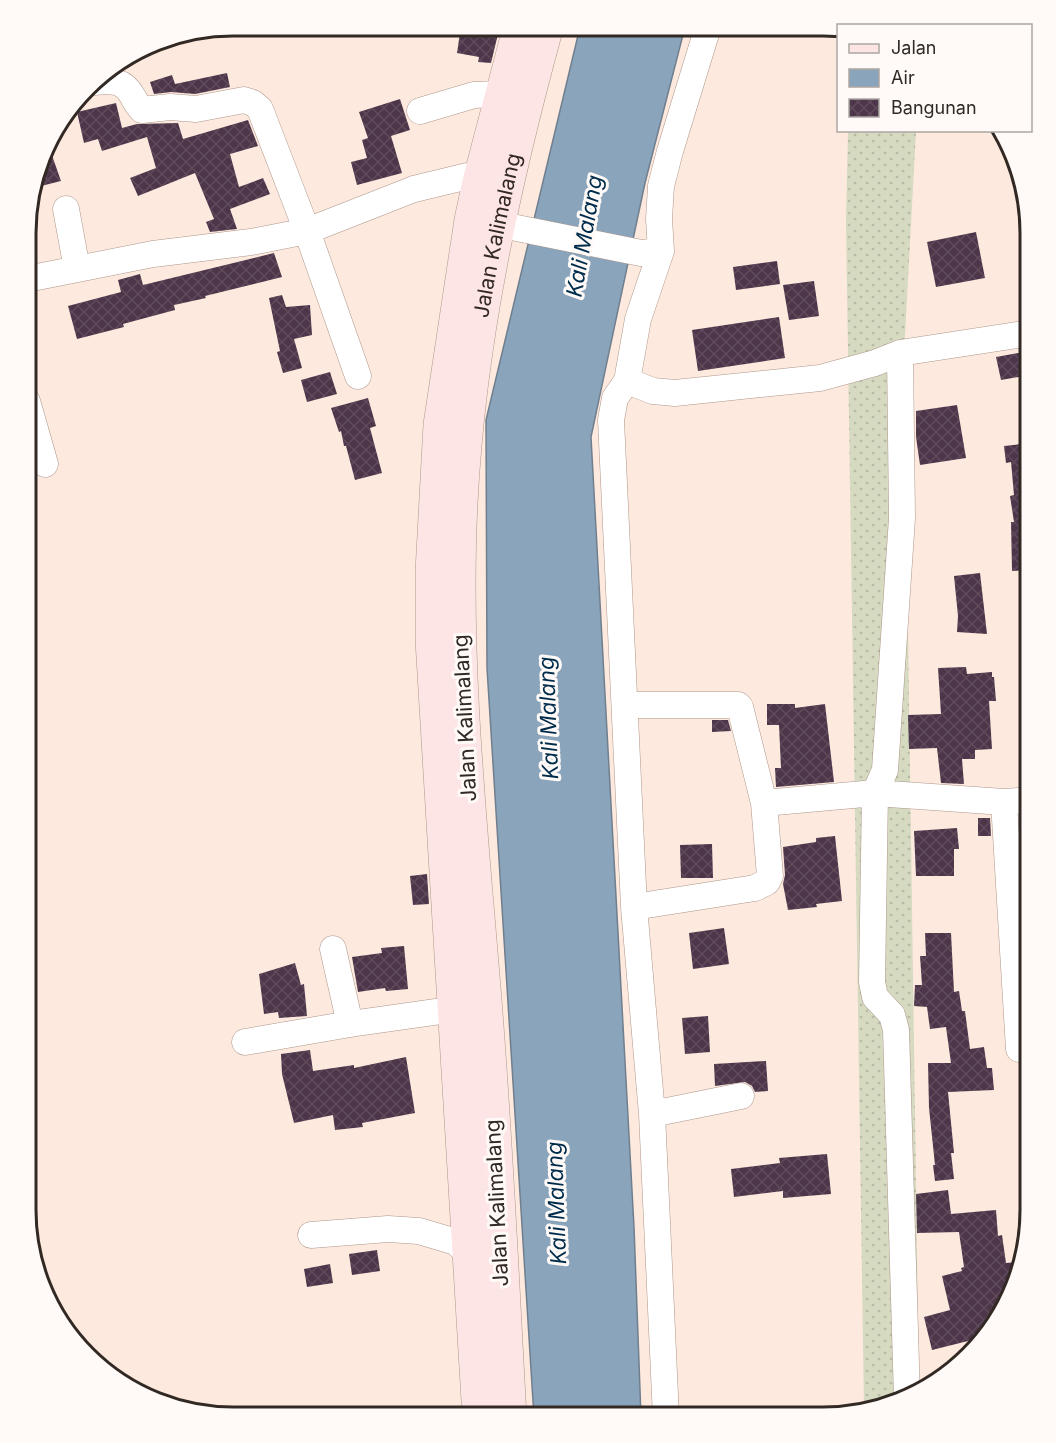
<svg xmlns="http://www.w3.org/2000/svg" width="1056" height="1443" font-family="Inter,sans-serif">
<defs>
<pattern id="grass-dots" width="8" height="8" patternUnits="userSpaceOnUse" patternTransform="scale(1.5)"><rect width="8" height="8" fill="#d5dac0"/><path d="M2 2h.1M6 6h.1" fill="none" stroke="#b7bba5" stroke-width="1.8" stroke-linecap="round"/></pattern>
<pattern id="building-cross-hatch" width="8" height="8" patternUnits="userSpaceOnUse" patternTransform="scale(1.5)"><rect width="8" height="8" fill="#4d364a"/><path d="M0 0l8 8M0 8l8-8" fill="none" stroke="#5f4b5b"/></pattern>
</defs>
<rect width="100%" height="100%" fill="#fde9de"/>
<path fill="url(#grass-dots)" d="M848 131H916L904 354 919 1393 915 1396 864 1408 846 220Z"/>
<path fill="#8aa4bb" stroke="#707f8e" stroke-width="1.5" d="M580 27H685L645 183 591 437 634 1227 641 1417H534L487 668 486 420Z"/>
<path fill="url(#building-cross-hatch)" d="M461 26H500L491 63 478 62 479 57 457 53Z
M227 73 230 87 195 94 171 92 154 94 150 82 172 75 175 84Z
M400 99 410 130 391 136 402 173 357 185 351 162 367 158 362 140 368 138 359 112Z
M116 103 122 128 137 124 178 123 183 139 248 120 258 146 230 154 239 187 263 178 270 194 230 209 237 229 210 232 206 222 214 219 195 173 138 196 130 178 156 168 147 137 102 151 98 139 84 143 77 112Z
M48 144 61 181 33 188 39 172Z
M976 232 985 278 936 287 927 242Z
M274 253 282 277 205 296 206 298 174 305 175 310 123 324 124 327 77 339 68 306 121 292 118 280 140 274 143 285Z
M777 261 780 284 736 290 733 267Z
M814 281 819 316 789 320 783 285Z
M282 295 286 307 310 305 312 335 294 339 302 368 283 373 277 352 280 351 269 298Z
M779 317 785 358 698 371 692 330Z
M1030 351V375L1001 380 996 357Z
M330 372 337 394 307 402 301 380Z
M368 398 376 426 370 428 382 473 355 480 346 446H344L341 431 339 432 331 408Z
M957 405 966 458 920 465 916 437V411Z
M1030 443V570L1012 571 1011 522H1014L1010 496 1014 495 1011 462 1006 463 1004 446Z
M980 573 987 634 957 632 958 616 954 576Z
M966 667 967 674 992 672V677H994L996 701H989L992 749 975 750V759H962L964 784 941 783 937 748 909 749 908 715 941 714 938 668Z
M767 704H795V708L825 704 834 782 776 787 775 768H781L779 725H767Z
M712 720H728L731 731 712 732Z
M978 818H990L991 836H978Z
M957 828 959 849H954V876H916L914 831Z
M835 836 842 901 816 904 817 907 788 910 783 884 785 875 783 847 816 842V838Z
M712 844 713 878H681L680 845Z
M427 874 429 904 413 905 410 876Z
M724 928 729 964 693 969 689 933Z
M925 933H951L954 992 959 991 962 1011H965L970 1049 984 1047 987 1068H992L994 1090 948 1092 954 1153H951L954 1179 935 1181 933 1165H935L929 1108 928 1063H951L946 1027 930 1029 927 1007 914 1006 915 985H922L920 956H926Z
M404 946 408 989 386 991 385 988 358 992 352 957 382 953 381 948Z
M295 963 301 985 304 984 307 1016 279 1018 278 1012 264 1014 259 974Z
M708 1016 710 1052 685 1054 682 1018Z
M310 1050 313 1071 354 1065V1068L406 1057 415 1113 362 1123 363 1127 335 1130 333 1115 294 1123 282 1074 281 1054Z
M766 1061 768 1091 755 1092 752 1086 745 1082 715 1086 714 1064Z
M827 1154 831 1194 783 1198V1191L734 1197 731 1169 780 1163 779 1158Z
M948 1190 951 1214 996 1210 998 1236 1002 1235 1006 1263 1017 1262 995 1326 972 1346V1340L932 1350 924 1317 950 1310 942 1276 962 1271 961 1268 964 1267 959 1232 917 1233 916 1194Z
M377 1250 380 1271 352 1275 349 1254Z
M330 1264 333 1283 307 1287 304 1269Z"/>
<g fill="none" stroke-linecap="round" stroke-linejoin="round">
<defs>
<path id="minor" d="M94 82C112 80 124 80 133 97 136 103 138 106 142 110L170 107 196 109 244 100 253 103 260 109 307 231 358 376
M420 111 474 95 520 93
M66 209 77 269
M497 224 641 253 661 251
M27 279 153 254 251 242 307 231 414 189 468 176 496 179
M900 353 902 518 885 770 875 793 872 982 875 997 892 1015 896 1030 907 1398
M627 381 653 391 675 393 820 378 875 363 900 353 1030 333
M27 401 45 464
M625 705H738L740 707 764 803 770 876 767 882 755 888 634 907
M764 803 875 793 1004 802
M333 949 350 1024
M245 1042 350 1024 470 1007
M1019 1049 1004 802 1030 800
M652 1114 741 1096
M311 1235 388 1229 419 1231 456 1242 470 1256 479 1255
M666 1417 652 1114 634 907 611 420 615 398 627 381 638 319 661 251 659 219 661 186 670 151 708 27"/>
<g id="secondary">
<path d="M479 1417 432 640V572L440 425 471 220 480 178 520 26"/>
<path id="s1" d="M510 1417C502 1274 496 1131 484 988 471 827 453 665 461 503 469 341 504 183 547 26"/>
</g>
</defs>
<use href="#minor" stroke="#ae978a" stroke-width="27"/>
<use href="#secondary" stroke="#ae978a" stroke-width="34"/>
<use href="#minor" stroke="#fff" stroke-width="26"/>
<use href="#secondary" stroke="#fee5e5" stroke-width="33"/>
</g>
<g text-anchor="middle" stroke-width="6" stroke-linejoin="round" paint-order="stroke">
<g font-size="21" fill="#322924" stroke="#fffaf7">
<text dy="7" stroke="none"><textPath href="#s1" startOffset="1186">Jalan Kalimalang</textPath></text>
<text transform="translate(465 718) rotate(-93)" y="7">Jalan Kalimalang</text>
<text transform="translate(497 1203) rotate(-93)" y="7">Jalan Kalimalang</text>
</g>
<g font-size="22" font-style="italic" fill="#002c4c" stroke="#fffaf7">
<text transform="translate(584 236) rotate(-80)" y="8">Kali Malang</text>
<text transform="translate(548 718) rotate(-92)" y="8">Kali Malang</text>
<text transform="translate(556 1203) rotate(-92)" y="8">Kali Malang</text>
</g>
</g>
<path d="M0 0H1056V1443H0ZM233 36H823A197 197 0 0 1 1020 233V1210A197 197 0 0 1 823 1407H233A197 197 0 0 1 36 1210V233A197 197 0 0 1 233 36Z" fill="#fffaf7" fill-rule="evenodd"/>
<path fill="none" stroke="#322924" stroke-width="3" d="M233 36H823A197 197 0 0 1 1020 233V1210A197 197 0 0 1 823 1407H233A197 197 0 0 1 36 1210V233A197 197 0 0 1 233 36Z"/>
<rect x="837" y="24" width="195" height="108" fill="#fffaf7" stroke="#ada6a3" stroke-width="1.5"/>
<rect x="849" y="44" width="30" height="9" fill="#fee5e5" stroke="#ada6a3" stroke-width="1.5"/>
<text x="891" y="54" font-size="18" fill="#322924">Jalan</text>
<rect x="849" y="69" width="30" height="18" fill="#8aa4bb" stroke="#ada6a3" stroke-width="1.5"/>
<text x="891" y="84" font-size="18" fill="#322924">Air</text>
<rect x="849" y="99" width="30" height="18" fill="url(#building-cross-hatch)" stroke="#ada6a3" stroke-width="1.5"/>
<text x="891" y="114" font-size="18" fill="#322924">Bangunan</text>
</svg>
